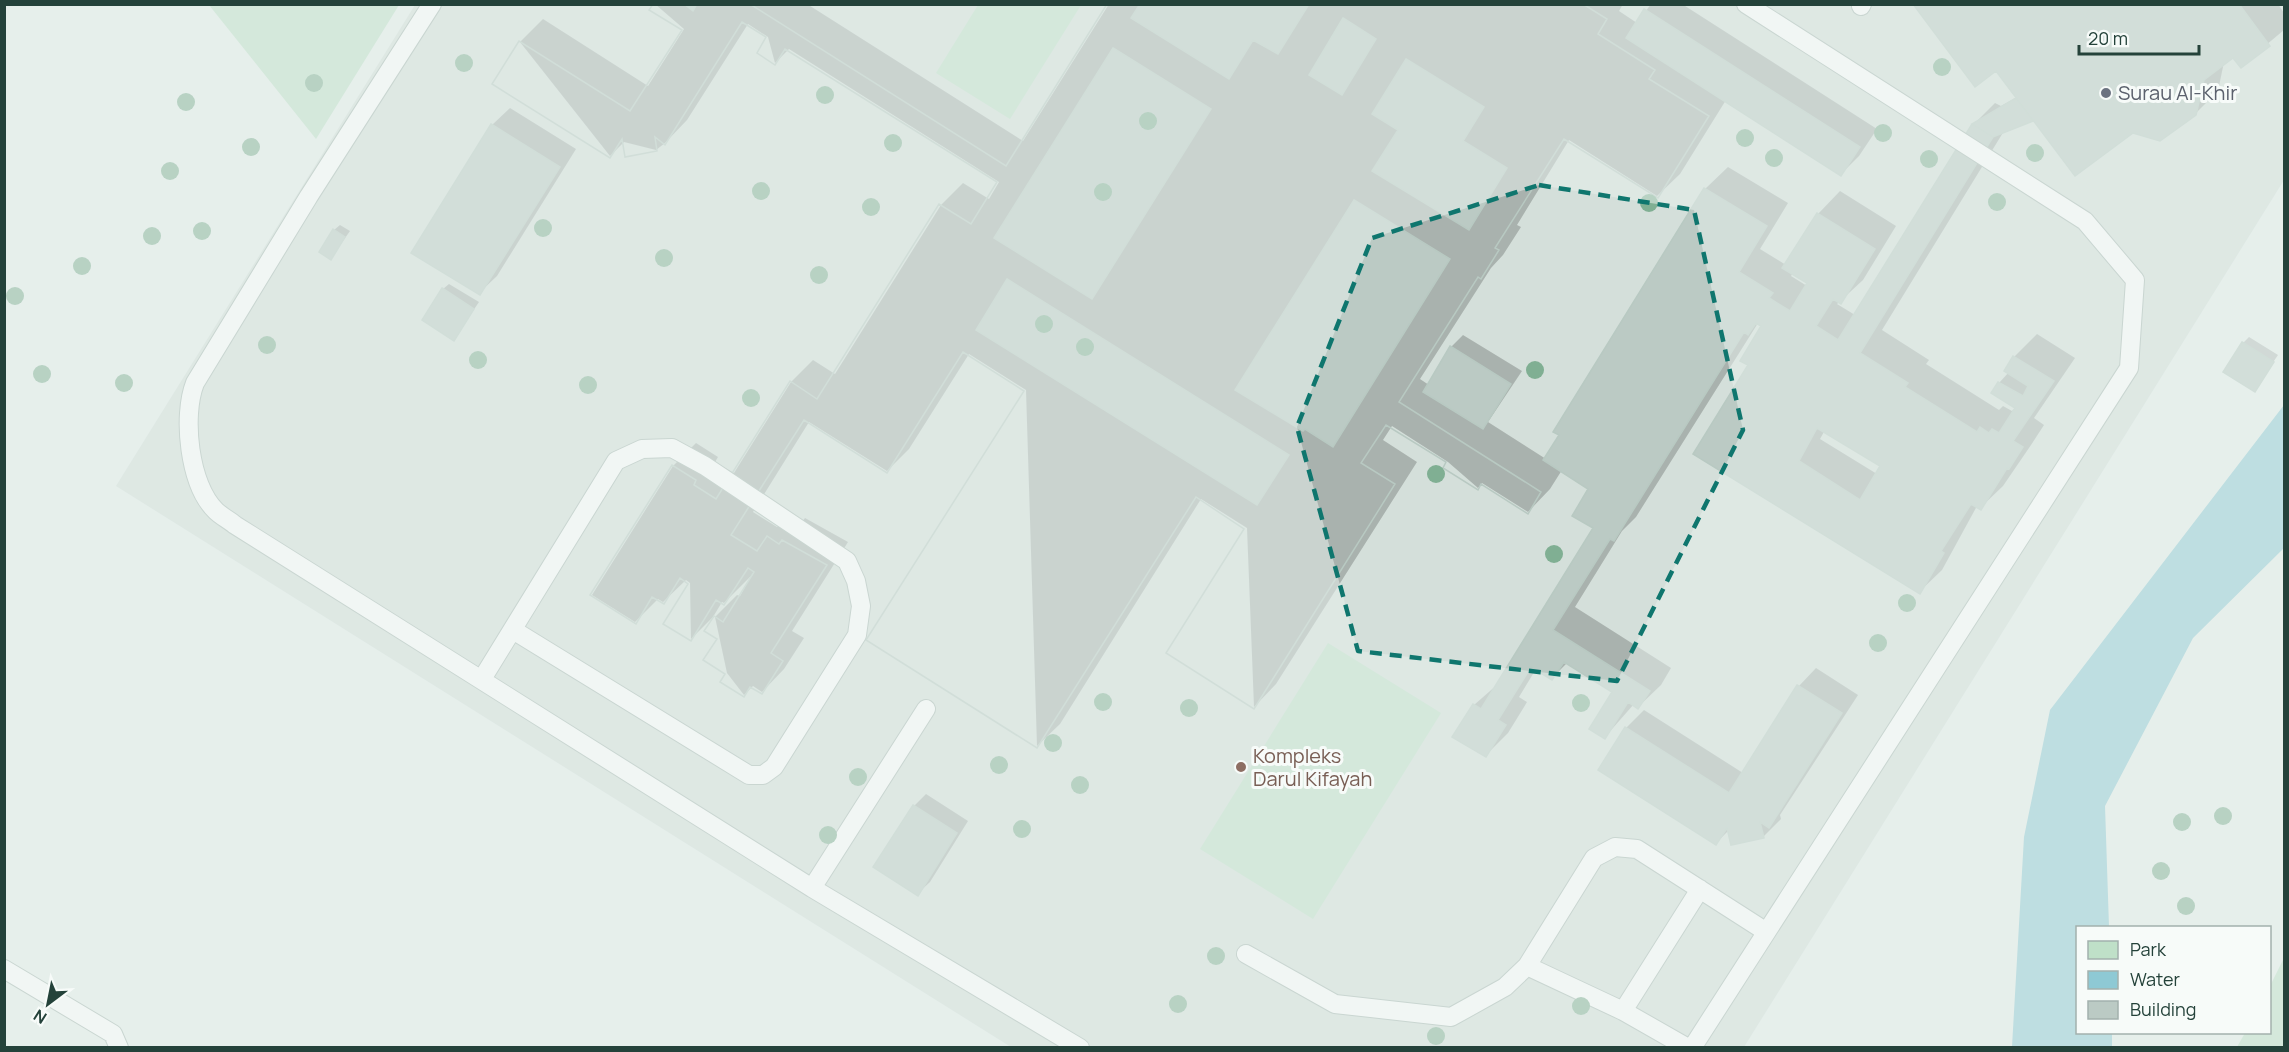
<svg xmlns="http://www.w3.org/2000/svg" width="2289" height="1052" font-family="Manrope,sans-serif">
<rect width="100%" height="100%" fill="#e6efeb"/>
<path fill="#d4dfda" d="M415 5H2284V180L1744 1047H1011L116 486Z"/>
<path fill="#bfe0c8" d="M209 5H399L316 139Z
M978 5H1081L1010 119 936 73Z
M1328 643 1441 713 1313 919 1200 849Z
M2284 958V1047H2237L2245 1033 2270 1032V986Z"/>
<path fill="#8ec9d4" d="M2284 405V548L2193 638 2105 806 2109 927 2078 928V1032L2112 1033V1047H2012L2024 837 2050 710Z"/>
<path fill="#0003" fill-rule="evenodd" d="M655 4H807L1023 141 1109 4H1623L1619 11 1637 23 1651 4H1682L1877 129 1859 156 1841 174 1726 100 1680 174 1657 196 1569 140 1517 225 1521 227 1503 255 1491 268 1420 379 1429 385 1451 347 1463 335 1522 371 1488 422 1546 459 1705 189 1728 167 1788 203 1760 249 1786 265 1818 214 1840 191 1896 226 1863 280 1837 304 1855 315 1973 125 1995 103 2001 106 2017 97 1996 69 1915 4H2278L2284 13V30L2241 66 2234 55 2224 62 2218 91 2195 114 2133 132 2033 118 2004 131 1882 330 1929 360 1926 364 1999 410 2003 406 2012 411 2016 407 1999 383 2009 372 2006 370 2015 356 2037 334 2075 358 2034 418 2044 425 2031 445 2003 486 1980 508 1977 506 1942 570 1919 592 1695 454 1750 365 1764 326 1758 323 1636 517 1622 531 1575 607 1671 668 1661 685 1638 707 1634 704 1605 737 1614 691 1568 662 1552 678 1536 669 1519 697 1527 702 1508 733 1485 756 1474 705 1498 684 1595 528 1591 488 1562 470 1550 489 1528 512 1482 483 1478 488 1448 462 1392 426 1383 440 1417 462 1276 684 1254 707 1247 528 1201 499 1060 724 1037 746 1026 390 969 354 909 449 887 471 809 422 753 512 777 527 790 514 802 522 805 518 848 542 792 631 804 638 784 669 762 692 753 686 744 695 727 673 715 617 737 595 740 596 751 576 724 603 722 602 713 617 691 639 690 583 686 580 663 602 658 599 635 622 592 595 673 466 696 443 718 457 715 462 734 473 791 382 813 360 835 374 941 205 963 183 989 199 999 182 789 49 775 63 768 37 748 24 687 120 665 143 656 150 624 142 610 156 520 42 543 19 648 86 684 29ZM1793 273 1809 282 1807 286 1791 276ZM1825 430 1882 465 1877 474 1820 439Z
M510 108 576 149 497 276 479 293 492 125Z
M340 225 350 231 331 258 334 230Z
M449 284 479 302 454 339 443 289Z
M2249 337 2278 355 2254 390 2243 343Z
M1816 668 1858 695 1780 815 1781 819 1763 837 1729 830 1716 843 1626 728 1644 710 1743 773 1799 686Z
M926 794 968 821 930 882 917 894 914 806Z"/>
<path fill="#bbcac4" stroke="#b8c9c2" stroke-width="1.5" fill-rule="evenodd" d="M653 4H684L693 11 697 4H750L1006 166 1107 4H1140L1131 18 1229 79 1253 40 1278 54 1309 4H1583L1607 19 1598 34 1655 70 1649 79 1709 116 1658 198 1564 139 1495 248 1499 250 1481 279 1478 277 1399 402 1541 492 1528 514 1481 484 1478 490 1443 468 1446 462 1386 425 1361 463 1395 484 1254 709 1166 653 1244 529 1196 497 1037 748 866 640 1024 391 963 352 887 473 804 420 731 535 757 551 767 536 779 544 782 540 827 565 771 653 783 661 762 694 750 687 744 697 720 682 725 674 703 660 717 639 704 631 714 616 723 622 754 572 748 568 724 605 716 600 691 641 663 624 688 584 680 578 664 604 652 597 636 624 590 595 672 465 696 480 694 485 716 499 790 381 817 399 939 204 971 224 997 182 785 49 775 65 757 53 766 37 742 22 665 145 655 137 657 151 625 157 622 139 610 158 492 84 519 41 630 111 682 30 649 10ZM1343 18 1376 39 1342 95 1309 75ZM1113 48 1211 109 1092 299 994 238ZM1406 59 1484 107 1463 141 1507 168 1469 230 1372 171 1398 130 1372 114ZM1354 200 1450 259 1333 447 1305 429 1303 431 1235 390ZM1007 279 1289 455 1257 505 976 330Z
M653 4H750L1006 166 1107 4H1583L1607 19 1598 34 1655 70 1649 79 1709 116 1658 198 1564 139 1495 248 1499 250 1481 279 1478 277 1399 402 1541 492 1528 514 1481 484 1478 490 1443 468 1446 462 1386 425 1361 463 1395 484 1254 709 1166 653 1244 529 1196 497 1037 748 866 640 1024 391 963 352 887 473 804 420 731 535 757 551 767 536 779 544 782 540 827 565 771 653 783 661 762 694 750 687 744 697 720 682 725 674 703 660 717 639 704 631 714 616 723 622 754 572 748 568 724 605 716 600 691 641 663 624 688 584 680 578 664 604 652 597 636 624 590 595 672 465 696 480 694 485 716 499 790 381 817 399 939 204 971 224 997 182 785 49 775 65 757 53 766 37 742 22 665 145 655 137 657 151 625 157 622 139 610 158 492 84 519 41 630 111 682 30 649 10Z
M1913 4H2239L2270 46 2241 68 2233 58 2204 80 2196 115 2160 141 2133 133 2075 176 1996 71 1975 87Z
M1644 9 1860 147 1841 176 1626 38Z
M2016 98 2033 121 1993 137 1972 124Z
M491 124 560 167 480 295 411 253Z
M1972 124 1993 137 1860 353 1908 383 1905 387 1977 432 1980 427 1989 433 1992 429 1999 433 2015 408 1991 393 1998 382 2023 396 2028 386 2004 371 2013 356 2054 381 2013 441 2023 447 2009 469 2007 468 1981 510 1971 504 1941 551 1944 553 1920 594 1693 454 1748 365 1740 361 1761 326 1756 323 1748 335 1744 332 1614 541 1610 539 1553 630 1650 691 1638 709 1628 702 1605 739 1589 729 1612 692 1564 662 1552 680 1531 667 1498 720 1506 725 1486 757 1452 737 1473 704 1481 709 1593 528 1572 516 1588 489 1543 460 1559 435 1553 432 1704 188 1767 226 1739 272 1773 293 1769 298 1790 311 1807 283 1782 268 1817 213 1875 249 1841 304 1833 299 1816 326 1838 340ZM1817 428 1880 466 1860 500 1799 461Z
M333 229 345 237 331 260 319 252Z
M442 288 474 309 454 341 422 320Z
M2242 342 2274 362 2255 392 2223 372Z
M1450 346 1511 384 1483 429 1423 392Z
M1797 685 1842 713 1769 828 1760 822 1764 838 1731 845 1727 828 1716 845 1598 770 1625 727 1729 793Z
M913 805 957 833 918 896 873 867Z"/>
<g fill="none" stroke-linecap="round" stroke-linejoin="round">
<defs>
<path id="service" d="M432 4 309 196 195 383C182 416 189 485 216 511 221 516 229 520 235 525L812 888 1080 1048
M1861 6 1862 4
M482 679 616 461 642 449 672 448 705 466 847 561 856 581 861 606 857 635 774 767 763 775H749L513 630
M812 888 926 709
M1246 954 1335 1004 1451 1017 1505 987 1527 966 1623 1011 1688 1048
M1527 966 1594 858 1615 847 1637 849 1765 931
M4 969 113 1034 119 1048
M1623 1011 1700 889
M1692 1048 2129 368 2135 280 2085 221 1746 4"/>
</defs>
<use href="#service" stroke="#a8b8b2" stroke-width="20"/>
<use href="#service" stroke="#fff" stroke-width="18"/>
</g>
<g fill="#80af93">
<circle cx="464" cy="63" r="9"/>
<circle cx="1942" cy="67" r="9"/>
<circle cx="314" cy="83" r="9"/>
<circle cx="825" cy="95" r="9"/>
<circle cx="186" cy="102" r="9"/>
<circle cx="1148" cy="121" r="9"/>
<circle cx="1883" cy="133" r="9"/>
<circle cx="1745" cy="138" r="9"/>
<circle cx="893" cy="143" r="9"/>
<circle cx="251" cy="147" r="9"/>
<circle cx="2035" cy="153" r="9"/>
<circle cx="1774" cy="158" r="9"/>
<circle cx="1929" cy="159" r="9"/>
<circle cx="170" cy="171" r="9"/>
<circle cx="761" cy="191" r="9"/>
<circle cx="1103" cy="192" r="9"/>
<circle cx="1997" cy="202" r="9"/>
<circle cx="1649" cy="203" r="9"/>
<circle cx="871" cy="207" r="9"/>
<circle cx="543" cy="228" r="9"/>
<circle cx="202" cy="231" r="9"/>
<circle cx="152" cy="236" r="9"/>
<circle cx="664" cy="258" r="9"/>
<circle cx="82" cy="266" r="9"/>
<circle cx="819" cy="275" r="9"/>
<circle cx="15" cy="296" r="9"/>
<circle cx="1044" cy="324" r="9"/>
<circle cx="267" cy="345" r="9"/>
<circle cx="1085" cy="347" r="9"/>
<circle cx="478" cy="360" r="9"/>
<circle cx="1535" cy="370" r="9"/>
<circle cx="42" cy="374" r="9"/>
<circle cx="124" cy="383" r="9"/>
<circle cx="588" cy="385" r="9"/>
<circle cx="751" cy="398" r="9"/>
<circle cx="1436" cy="474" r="9"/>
<circle cx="1554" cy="554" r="9"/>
<circle cx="1907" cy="603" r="9"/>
<circle cx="1878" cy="643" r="9"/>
<circle cx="1103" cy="702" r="9"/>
<circle cx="1581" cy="703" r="9"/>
<circle cx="1189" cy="708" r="9"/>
<circle cx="1053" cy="743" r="9"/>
<circle cx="999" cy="765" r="9"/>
<circle cx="858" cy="777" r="9"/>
<circle cx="1080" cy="785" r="9"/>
<circle cx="2223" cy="816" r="9"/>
<circle cx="2182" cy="822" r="9"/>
<circle cx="1022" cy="829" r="9"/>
<circle cx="828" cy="835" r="9"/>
<circle cx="2161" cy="871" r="9"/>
<circle cx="2186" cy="906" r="9"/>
<circle cx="1216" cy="956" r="9"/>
<circle cx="1178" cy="1004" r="9"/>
<circle cx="1581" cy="1006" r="9"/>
<circle cx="1436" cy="1036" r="9"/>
</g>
<path d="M0 0H2289V1052H0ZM1539 185 1694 210 1743 430 1617 681 1358 651 1297 427 1372 238Z" fill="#e6efeb" fill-opacity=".55" fill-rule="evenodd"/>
<path fill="none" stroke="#0f766e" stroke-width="4.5" stroke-dasharray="12 8" stroke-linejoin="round" d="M1539 185 1694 210 1743 430 1617 681 1358 651 1297 427 1372 238Z"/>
<circle fill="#6b7280" stroke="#f7fbf9" stroke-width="2" cx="2106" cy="93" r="6"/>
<circle fill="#8d6e63" stroke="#f7fbf9" stroke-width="2" cx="1241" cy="767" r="6"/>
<g text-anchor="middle" stroke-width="6" stroke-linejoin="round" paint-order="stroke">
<g font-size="20" fill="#5b616d" stroke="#f7fbf9" text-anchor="start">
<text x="2118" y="100">Surau Al-Khir</text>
</g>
<g font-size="20" fill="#785e54" stroke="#f7fbf9" text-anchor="start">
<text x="1253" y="763">Kompleks<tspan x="1253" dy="23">Darul Kifayah</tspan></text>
</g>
</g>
<rect width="2289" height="1052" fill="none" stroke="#24423a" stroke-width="12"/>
<rect x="2076" y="926" width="195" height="108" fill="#f7fbf9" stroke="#a3b1ad" stroke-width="1.5"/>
<rect x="2088" y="941" width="30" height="18" fill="#bfe0c8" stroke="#a3b1ad" stroke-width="1.5"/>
<text x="2130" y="956" font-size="18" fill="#24423a">Park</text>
<rect x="2088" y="971" width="30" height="18" fill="#8ec9d4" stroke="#a3b1ad" stroke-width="1.5"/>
<text x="2130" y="986" font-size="18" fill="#24423a">Water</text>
<rect x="2088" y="1001" width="30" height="18" fill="#bbcac4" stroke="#a3b1ad" stroke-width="1.5"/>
<text x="2130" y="1016" font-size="18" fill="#24423a">Building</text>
<g transform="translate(48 1004) rotate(212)" stroke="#f7fbf9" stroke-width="4.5" paint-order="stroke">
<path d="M0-4.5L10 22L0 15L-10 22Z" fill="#24423a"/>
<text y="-9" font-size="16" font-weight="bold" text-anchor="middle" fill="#24423a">N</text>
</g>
<path d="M2079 45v9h120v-9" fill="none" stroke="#24423a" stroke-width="3"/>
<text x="2088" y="45" font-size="18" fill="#24423a" stroke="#f7fbf9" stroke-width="4.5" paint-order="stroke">20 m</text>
</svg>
